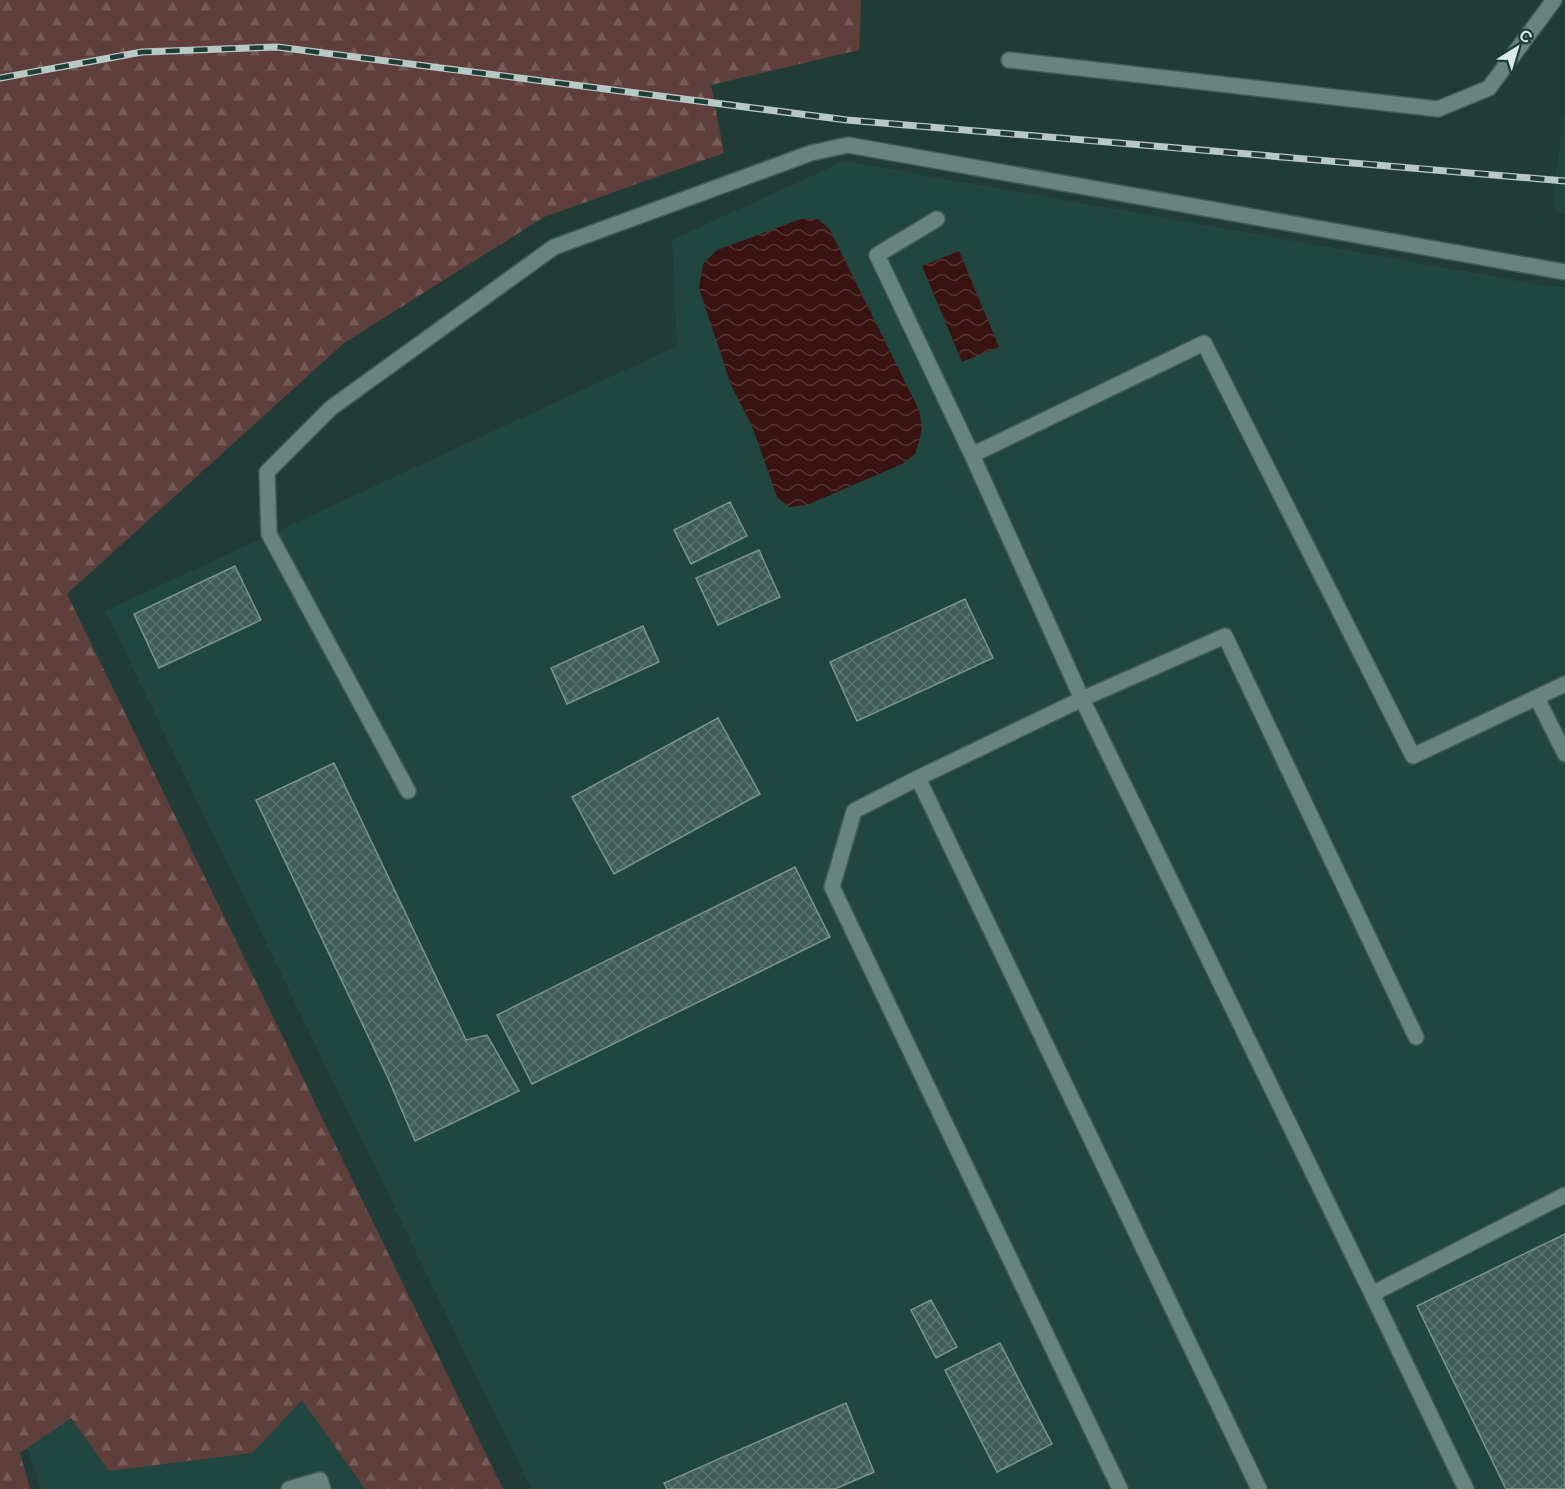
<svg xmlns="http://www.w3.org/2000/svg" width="1565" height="1489" font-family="Helvetica,sans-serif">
<defs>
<pattern id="forest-firs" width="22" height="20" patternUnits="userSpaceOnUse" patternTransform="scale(1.5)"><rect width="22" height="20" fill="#5e3f3c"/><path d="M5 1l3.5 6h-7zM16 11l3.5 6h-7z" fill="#745b58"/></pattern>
<pattern id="water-waves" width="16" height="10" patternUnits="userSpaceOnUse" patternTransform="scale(1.5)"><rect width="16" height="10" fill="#391311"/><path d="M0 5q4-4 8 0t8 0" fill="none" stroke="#553634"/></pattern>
<pattern id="building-cross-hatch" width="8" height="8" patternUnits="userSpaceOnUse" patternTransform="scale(1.5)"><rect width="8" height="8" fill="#415d57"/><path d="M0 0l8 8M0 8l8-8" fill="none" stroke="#5c746f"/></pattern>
</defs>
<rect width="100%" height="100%" fill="#213c37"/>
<path fill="#21463f" d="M1565 108V213L1555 212V180Z
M844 161 1547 286 1565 287V1489H531L105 611 677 346 672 240Z
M298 1309 366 1489H41L11 1398Z"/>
<path fill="url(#forest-firs)" d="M0 0H861L859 50 711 85 724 153 544 217 344 343 67 594 503 1489H365L302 1400 252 1453 109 1471 71 1418 20 1453 30 1489H0Z"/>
<path fill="url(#water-waves)" d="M801 219H818L830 230 919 410 922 426 919 442 915 454 902 464 807 505 789 507 777 497 752 426 731 385 699 288 703 264 717 250Z
M959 251 999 347 962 362 922 266Z"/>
<path fill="url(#building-cross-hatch)" stroke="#799790" stroke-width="1.5" d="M730 502 747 536 691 564 674 530Z
M759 550 780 597 718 625 696 578Z
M235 566 261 620 159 668 134 614Z
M965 599 993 658 857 721 830 662Z
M643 626 659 662 567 704 551 668Z
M718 718 760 794 614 874 572 797Z
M334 763 466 1040 487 1035 519 1091 415 1141 388 1078 256 800Z
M795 867 830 937 532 1084 497 1015Z
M1565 1234V1489H1506L1417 1306Z
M931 1300 957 1347 936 1358 911 1310Z
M1000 1343 1052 1444 997 1472 945 1370Z
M846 1403 874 1472 835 1489H667L664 1483Z"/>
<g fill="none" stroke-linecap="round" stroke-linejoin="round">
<defs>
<path id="service" d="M1009 60 1438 109 1489 88 1554 0
M937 219 877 255 972 455 1082 699 1372 1294 1466 1489
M972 455 1204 343 1413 756 1565 684
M1537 698 1565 754
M918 778 854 811 832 887 1120 1489
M408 791 269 534 267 472 331 408 554 247 811 153 848 145 1565 272
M1372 1294 1565 1195
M289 1489 320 1480 323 1489
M1259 1489 918 778 1082 699 1225 636 1416 1037"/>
</defs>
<use href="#service" stroke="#435b56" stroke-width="18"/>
<use href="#service" stroke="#67847e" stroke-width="15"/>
<defs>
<path id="rail" d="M0 78 142 52 277 47 847 120 1565 181"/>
</defs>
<use href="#rail" stroke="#b8c9c5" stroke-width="7"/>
<use href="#rail" stroke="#213c37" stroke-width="4.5" stroke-dasharray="14" stroke-linecap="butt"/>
</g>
<g transform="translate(1517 48) rotate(37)" stroke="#213c37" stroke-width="4.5" paint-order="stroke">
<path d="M0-4.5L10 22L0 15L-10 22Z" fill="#dcebe7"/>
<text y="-9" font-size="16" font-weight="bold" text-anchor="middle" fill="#dcebe7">С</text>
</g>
</svg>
